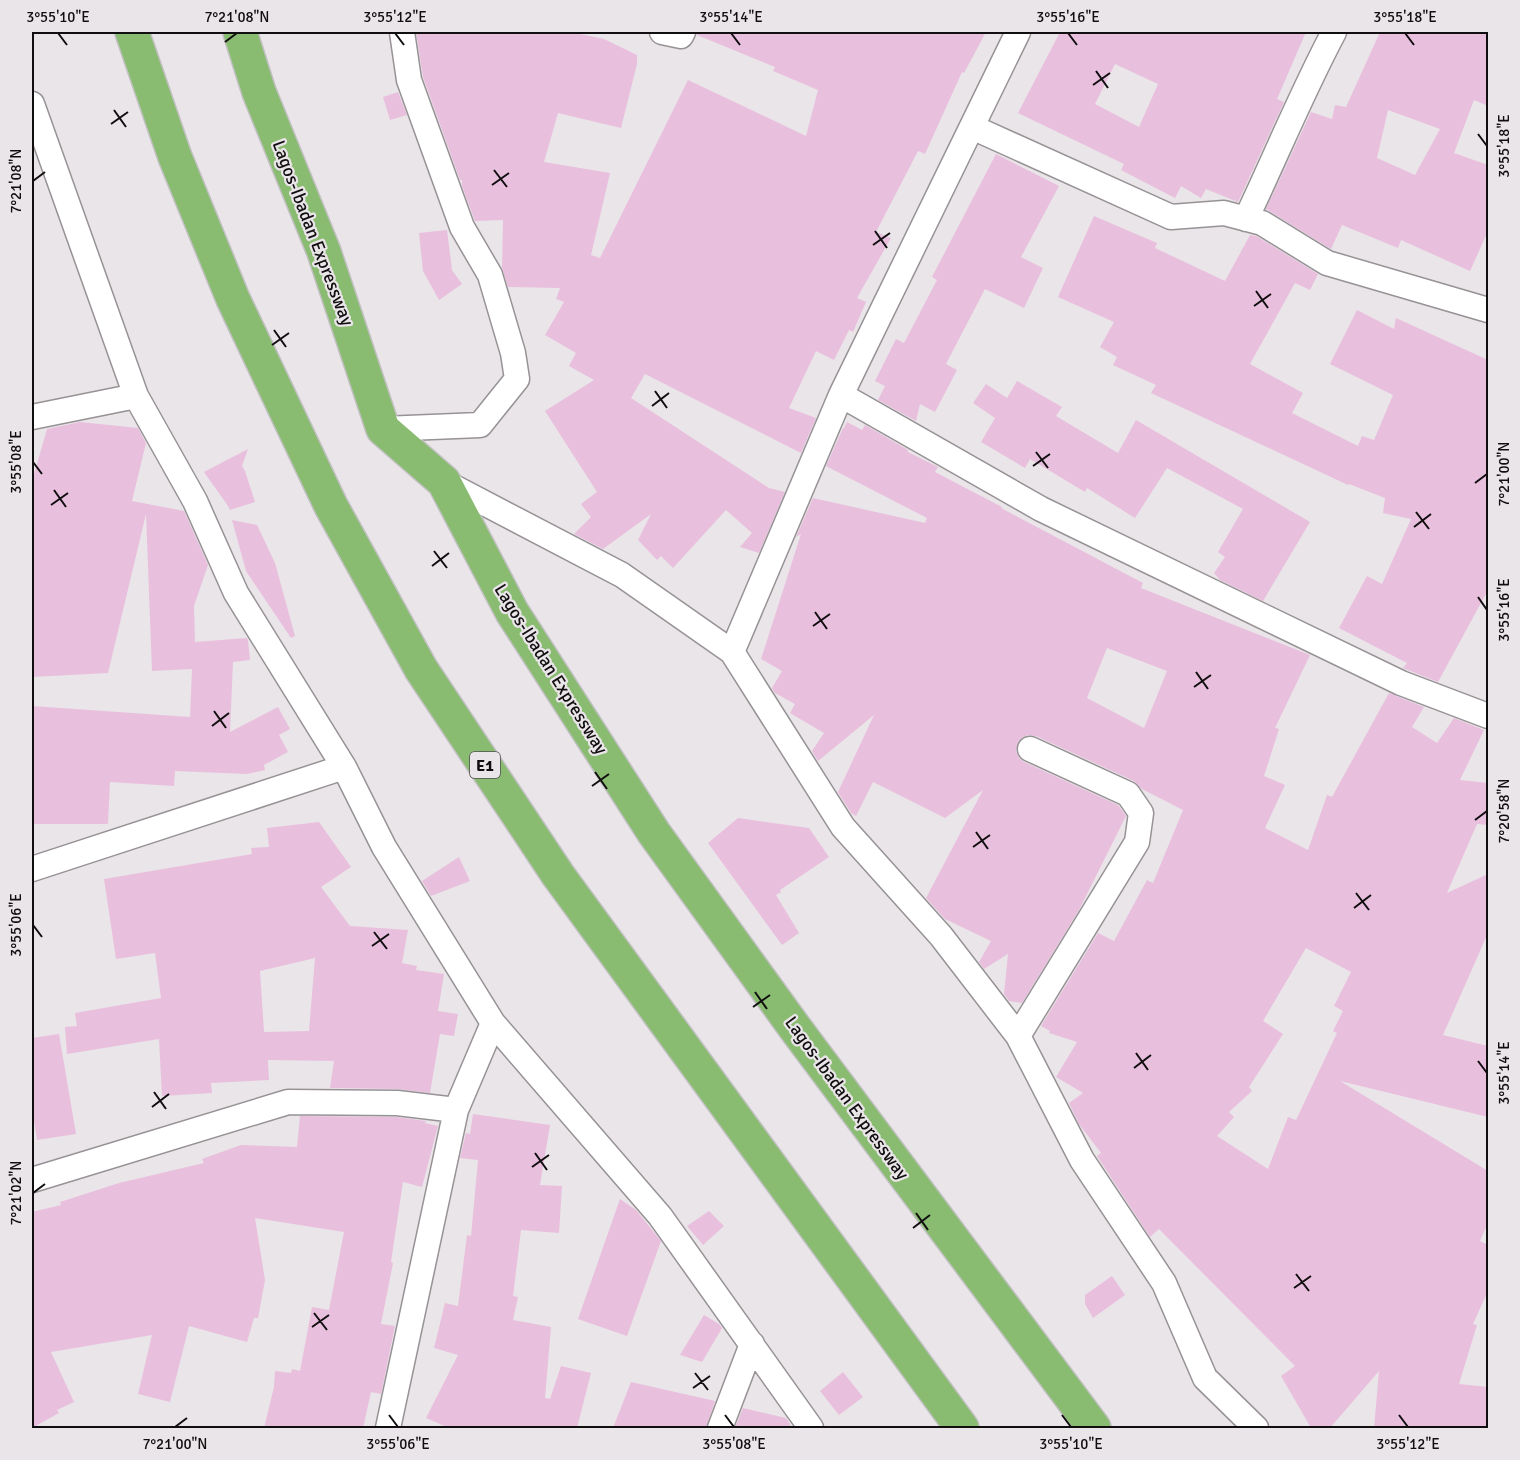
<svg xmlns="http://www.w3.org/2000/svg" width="1520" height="1460" font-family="Signika,sans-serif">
<rect width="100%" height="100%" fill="#eae5e8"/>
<path fill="#e9bfde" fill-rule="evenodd" d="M416 32H571L604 39 637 55V64L621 128 558 113 544 162 610 173 591 255 600 258 688 80 806 136 818 90 773 71 775 67 697 35V32H986L964 73 962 72 925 154 918 151 876 232 891 238 857 298 866 302 853 332 849 330 834 360 816 351 789 408 816 418 801 453 645 374 631 398 769 488 785 492 759 553 740 547 752 533 726 510 673 568 661 556 657 560 638 540 651 514 603 549 574 534 591 517 581 504 597 492 545 411 594 380 569 366 576 353 545 335 564 302 556 299 560 288 508 287 502 268 503 220 475 221 462 186V180H460L423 77Z
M1060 32H1306L1277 99 1284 102 1238 202 1206 189 1201 198 1181 186 1175 198 1121 170 1124 164 1018 113ZM1115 64 1158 84 1139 127 1095 104Z
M1380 32H1488V106L1474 100 1454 153 1488 165V231L1470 271 1401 240 1398 248 1342 225 1331 249 1266 209 1311 112 1332 119 1335 105 1346 107ZM1388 110 1440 129 1415 175 1377 158Z
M398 92 407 115 390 120 383 97Z
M996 154 1059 186 1021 257 1043 268 1024 308 985 289 946 364 957 370 935 412 920 404 916 421 878 400 885 386 875 381 896 339 904 343 937 280 932 277Z
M1094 216 1157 243 1155 248 1225 281 1250 235 1256 236 1318 274 1310 290 1295 283 1250 364 1303 393 1292 413 1358 446 1362 436 1374 440 1393 395 1330 364 1357 310 1394 329 1396 318 1488 360V590L1438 682 1403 668 1407 663 1339 628 1367 576 1382 584 1411 519 1383 513 1385 498 1349 484 1348 485 1151 393 1156 385 1113 365 1117 357 1100 347 1114 322 1058 297Z
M447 230 452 270 462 284 439 300 423 271 419 233Z
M1017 381 1062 407 1056 416 1118 453 1136 420 1310 522 1263 601 1220 580 1214 573 1225 557 1218 552 1243 509 1167 468 1135 518 1087 488 1085 492 1030 459 1025 468 981 442 995 418 973 403 986 384 1007 398Z
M80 422 138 428 146 443 132 501 184 511 208 565 194 606 195 642 247 638 248 640 250 660 233 662 230 732 278 707 290 729 279 735 288 752 264 765 265 770 247 774 175 771 174 786 110 782 108 824H32V706L190 717 192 669 152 671 146 514 108 673 32 677V481L47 429Z
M847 422 862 430 865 425 908 450V452L938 467 935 472 1002 507 1001 508 1143 583 1141 588 1310 655 1275 728 1279 729 1264 776 1285 785 1265 828 1308 850 1327 795 1332 797 1389 693 1424 707 1412 727 1437 743 1454 718 1484 730 1460 780 1488 783V825L1477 824 1447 893 1488 874V933L1443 1035 1488 1046V1117L1340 1081 1488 1171V1223L1480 1241 1488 1245V1291L1473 1324 1477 1325 1459 1384 1488 1387V1428H1374L1379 1371 1330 1428H1311L1281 1376 1295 1366 1159 1229 1150 1237 1097 1156 1101 1153 1079 1124 1069 1103 1083 1093 1056 1077 1077 1042 1049 1033 1050 1031 1041 1026 1098 933 1114 941 1147 880 1153 883 1183 810 1142 789 1134 781 1036 736 1028 735 1021 738 1017 744 1016 751 1019 758 1024 762 1118 805 1126 816 1079 910 1022 1003 1009 1001 1004 994 1008 954 984 969 979 962 991 941 945 919 926 898 983 790 945 818 873 782 856 816 851 813 838 792 874 715 818 761 812 751 824 733 790 713 795 704 775 693 772 688 782 671 761 659 801 534 796 537 813 498 925 523 927 518 826 466 843 428H844ZM1107 648 1167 671 1144 728 1087 698ZM1306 948 1351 972 1334 1006 1343 1011 1333 1031 1337 1033 1296 1120 1288 1117 1268 1169 1217 1136 1234 1117 1229 1112 1252 1091 1249 1087 1283 1034 1263 1021Z
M248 449 242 466 245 471 255 502 230 510 228 506 204 472Z
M232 520 257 525 275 563 295 636 291 638 246 571Z
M738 818 809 828 829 857 780 890 781 892 776 895 799 933 782 945 708 843Z
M319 822 351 867 321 887 350 926 408 930 402 963 417 966 416 970 444 974 438 1011 458 1014 454 1036 440 1034 430 1093 397 1089 330 1088 334 1061 268 1060 269 1080 211 1083 212 1093 162 1096 159 1039 67 1054 65 1027 77 1026 75 1013 161 998 155 953 116 959 104 879 252 854 251 848 269 847 267 828ZM315 958 309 1031 264 1032 260 971Z
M459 857 470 881 431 896 422 881Z
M59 1034 76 1134 37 1140 32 1108V1038Z
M473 1114 550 1125 540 1185 562 1186 559 1233 521 1230 513 1296 518 1297 513 1320 551 1327 545 1398 550 1399 561 1366 591 1373 577 1428H449L426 1418 458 1355 434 1348 445 1303 458 1306 467 1235 471 1236 478 1160 460 1158 466 1133 470 1134Z
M300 1116 396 1117 426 1121 425 1123 438 1126 422 1187 403 1182 391 1262 393 1263 381 1324 395 1326 381 1394 371 1392 363 1428H264L274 1387 275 1371 291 1373 292 1369 300 1371 312 1307 329 1310 344 1232 255 1218 265 1280 258 1318H254L247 1342 189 1326 170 1402 138 1394 152 1335 51 1352 74 1402 57 1410 59 1413 32 1428V1212L61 1205 60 1202 119 1183 204 1163 202 1159 241 1145 297 1147Z
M620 1199 636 1210 661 1241 627 1336 578 1319Z
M709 1211 724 1226 703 1245 687 1226Z
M1112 1276 1125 1295 1093 1318 1085 1304V1295Z
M704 1315 719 1324 722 1328 702 1362 680 1355Z
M843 1372 863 1397 839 1415 820 1391Z
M631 1382 715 1401 706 1428H613Z
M743 1408 786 1418 790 1424V1428H735Z"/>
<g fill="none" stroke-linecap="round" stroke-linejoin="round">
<defs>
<path id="street" d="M662 32 681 36 683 32
M32 104 136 396 195 501 236 593 344 767 384 847 493 1023 660 1216 811 1428
M972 127 1171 217 1224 213 1262 223 1327 263 1488 310
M1246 219C1276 156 1302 92 1334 32
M841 395 1041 509 1401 683 1488 716
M32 417 136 396
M383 429 480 425 517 379 513 353 490 275 462 227 409 80 402 32
M444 482 622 575 732 652 843 827 941 936 1018 1036 1082 1160 1164 1283 1205 1378 1256 1428
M732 652 841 395 1018 32
M32 869 344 767
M1018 1036 1137 842 1141 813 1128 794 1030 749
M32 1180 288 1102 397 1103 456 1110
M388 1428 456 1110 493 1023
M720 1428 752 1344"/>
<path id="highway" d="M132 32 175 157 233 299 331 506 421 669 558 875 962 1428
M240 32 259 92 324 252 383 429 444 482 512 612 654 833 795 1028 1094 1428"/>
</defs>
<use href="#street" stroke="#969295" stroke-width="27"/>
<use href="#highway" stroke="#c1c0c1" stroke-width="36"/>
<use href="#street" stroke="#fff" stroke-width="24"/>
<use href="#highway" stroke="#89bc71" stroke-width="33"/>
</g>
<path fill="none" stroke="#100e0f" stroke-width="2" d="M58 33 67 45M395 33 404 45M731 33 740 45M1068 33 1077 45M1405 33 1414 45M225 42 237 33M1096 71 1108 88M1093 85 1110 73M114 110 126 127M111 124 128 112M1478 134 1487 146M494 170 507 187M33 181 45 172M492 185 509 173M875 231 887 248M873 245 890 233M1256 291 1268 308M1254 306 1271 294M274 330 286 347M272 345 289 333M655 391 667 408M652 406 669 393M1036 452 1048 468M33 462 42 474M1033 466 1050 454M1475 483 1487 474M54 490 66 507M51 505 68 493M1416 512 1429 529M1414 527 1431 514M434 551 447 568M432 566 449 553M1478 597 1487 610M815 612 827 629M813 626 830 614M1196 672 1208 689M1194 687 1211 675M214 711 226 728M212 726 229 713M595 772 607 789M592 786 609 774M1475 820 1487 811M976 832 988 849M973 847 990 835M1356 893 1369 910M1354 908 1371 895M33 925 42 937M374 932 387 949M372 946 389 934M755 992 767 1009M753 1007 770 995M1136 1053 1148 1070M1478 1061 1487 1073M1134 1068 1151 1055M154 1092 166 1109M152 1107 169 1094M535 1153 547 1170M532 1167 549 1155M33 1193 45 1184M916 1213 928 1230M913 1228 930 1215M1296 1274 1309 1291M1294 1288 1311 1276M314 1313 327 1330M312 1327 329 1315M695 1373 708 1390M693 1388 710 1376M389 1415 398 1427M725 1415 734 1427M1062 1415 1071 1427M1399 1415 1408 1427M175 1427 187 1418"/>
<g text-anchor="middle" stroke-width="4.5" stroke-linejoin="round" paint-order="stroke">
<rect fill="#eae5e8" stroke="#514e50" stroke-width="1.5" x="470" y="752" width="30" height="26" rx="4.5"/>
<g font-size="16" font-weight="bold" fill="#100e0f">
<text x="485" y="771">E1</text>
</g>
<g font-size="18" fill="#100e0f" stroke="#eae5e8">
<text transform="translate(313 233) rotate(69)" y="6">Lagos-Ibadan Expressway</text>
<text transform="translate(551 669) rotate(58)" y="6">Lagos-Ibadan Expressway</text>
<text transform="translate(847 1098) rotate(54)" y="6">Lagos-Ibadan Expressway</text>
</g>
</g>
<rect width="1520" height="1460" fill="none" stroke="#eae5e8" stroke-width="66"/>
<rect x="33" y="33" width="1454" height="1394" fill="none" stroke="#100e0f" stroke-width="2"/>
<g font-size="15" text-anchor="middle" fill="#100e0f">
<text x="58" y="22">3°55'10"E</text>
<text x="237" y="22">7°21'08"N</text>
<text x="395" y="22">3°55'12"E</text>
<text x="731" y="22">3°55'14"E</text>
<text x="1068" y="22">3°55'16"E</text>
<text x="1405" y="22">3°55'18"E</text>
<text transform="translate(1504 146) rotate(-90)" y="5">3°55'18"E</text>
<text transform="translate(16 181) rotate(-90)" y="5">7°21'08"N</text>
<text transform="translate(16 462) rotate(-90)" y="5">3°55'08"E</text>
<text transform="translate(1504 474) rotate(-90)" y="5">7°21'00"N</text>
<text transform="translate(1504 610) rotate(-90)" y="5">3°55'16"E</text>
<text transform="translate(1504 811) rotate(-90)" y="5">7°20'58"N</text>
<text transform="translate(16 925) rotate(-90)" y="5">3°55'06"E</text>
<text transform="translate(1504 1073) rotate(-90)" y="5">3°55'14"E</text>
<text transform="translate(16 1193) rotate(-90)" y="5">7°21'02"N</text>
<text x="175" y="1449">7°21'00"N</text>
<text x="398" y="1449">3°55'06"E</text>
<text x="734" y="1449">3°55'08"E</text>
<text x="1071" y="1449">3°55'10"E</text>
<text x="1408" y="1449">3°55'12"E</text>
</g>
</svg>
